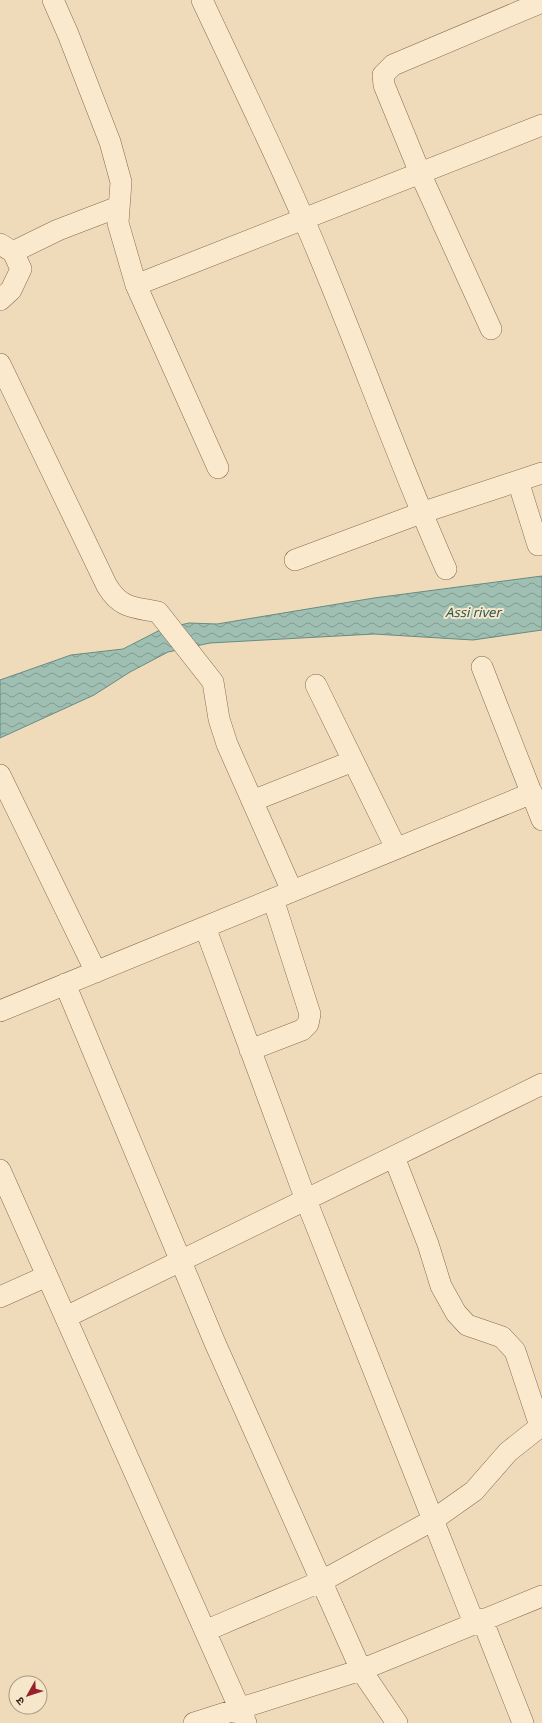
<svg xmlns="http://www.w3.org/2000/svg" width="542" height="1723" font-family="Georgia,'Noto Sans Devanagari',serif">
<defs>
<pattern id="water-waves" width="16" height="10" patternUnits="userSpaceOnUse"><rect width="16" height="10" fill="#9fbfb3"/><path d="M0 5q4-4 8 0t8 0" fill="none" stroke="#829b91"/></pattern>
</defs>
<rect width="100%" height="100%" fill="#efdbba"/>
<path fill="url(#water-waves)" stroke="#668c80" d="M542 576V630L473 640 374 634 210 643 168 652 130 672 94 695 0 738V680L71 655 123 649 162 629 189 623 217 624 374 598Z"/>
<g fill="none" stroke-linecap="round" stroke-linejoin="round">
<defs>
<path id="street" d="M53 0 68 34 110 142 121 182 118 223 136 285 218 468
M202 0C236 73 272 146 304 220 354 335 395 454 446 569
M0 244 13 252 21 269 11 290 0 300
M13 252 58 230 118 207
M136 285 542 125
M491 329 420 173 384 85 383 75 393 65 542 2
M0 364 107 586C121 609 134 607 158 612L213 682 219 719 227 744 292 891
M518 481 538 545
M295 560 421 513 542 473
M482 667 542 820
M316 685 396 848
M0 775 96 972
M252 801 353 761
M205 927 306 1200 474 1623
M65 984 215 1343 361 1670 397 1723
M0 1011 532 793
M250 1050 302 1030 308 1024 310 1014 273 899
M394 1157 428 1244 441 1286 456 1313 467 1325 502 1337 515 1351 540 1426
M0 1170 246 1723
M0 1297 47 1276
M66 1317 542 1084
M482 1619 523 1723
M205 1631 322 1581 433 1520 474 1491 508 1452 542 1425
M194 1723 361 1670 542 1596"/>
</defs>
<use href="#street" stroke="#866a54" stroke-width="22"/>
<use href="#street" stroke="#fae9cd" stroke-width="21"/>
</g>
<g text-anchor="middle" stroke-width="4" stroke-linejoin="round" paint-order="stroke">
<g font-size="13" font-style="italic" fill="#28554e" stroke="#f6e6ca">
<text x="473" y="617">Assi river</text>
</g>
</g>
<g transform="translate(28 1695) rotate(231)"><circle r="19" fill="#f6e6ca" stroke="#a89884"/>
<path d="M0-3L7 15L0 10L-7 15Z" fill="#97222d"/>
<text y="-6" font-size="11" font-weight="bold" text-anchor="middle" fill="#34241a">उ</text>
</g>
</svg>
